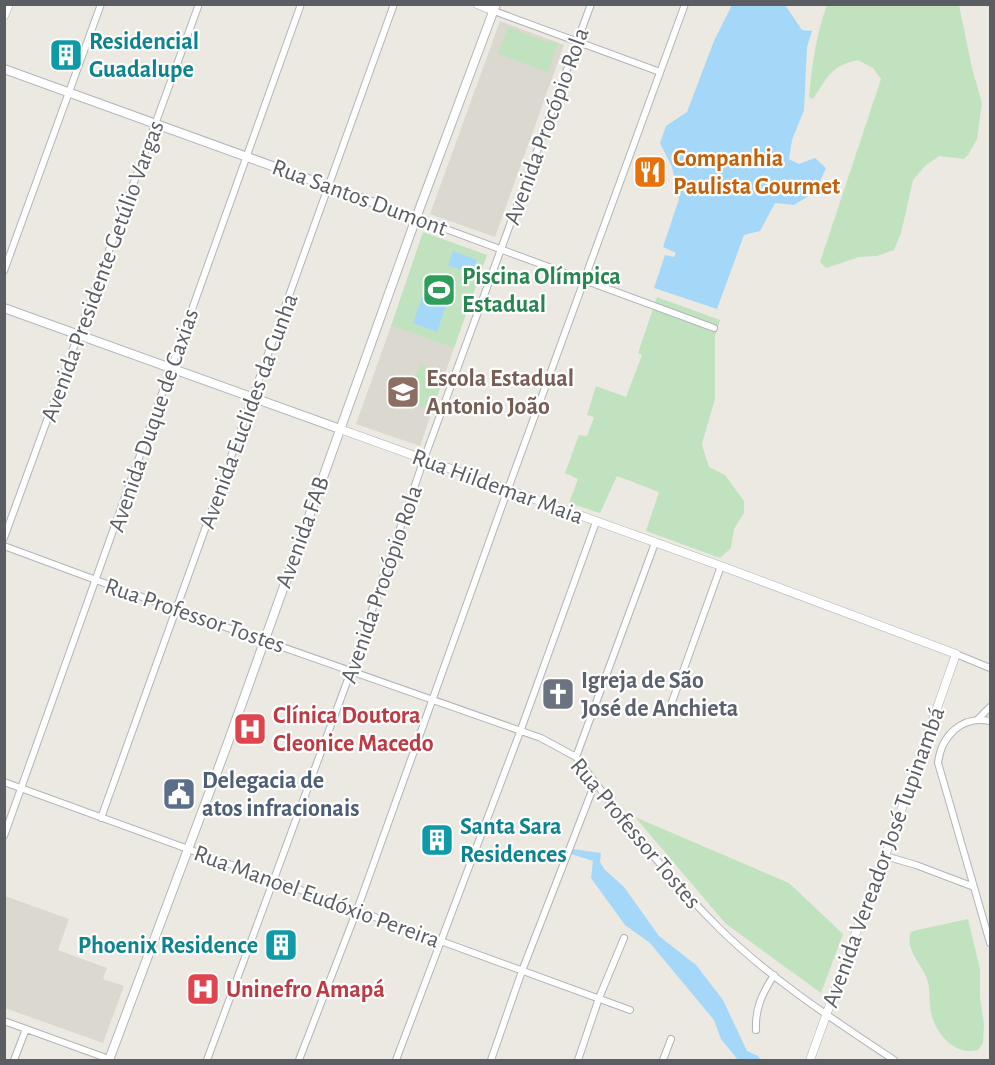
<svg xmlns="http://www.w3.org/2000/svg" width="995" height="1065" font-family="'Alegreya Sans',sans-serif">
<rect width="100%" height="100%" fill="#ece9e2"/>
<path fill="#dbd8d0" d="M500 21 564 45 495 237 430 214Z
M391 326 454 348 420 446 356 424Z
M5 896 69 919 58 950 107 968 103 979 124 986 103 1043 5 1008Z"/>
<path fill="#c1e2bf" d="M827 5H959L972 68 982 103 977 139 968 155 964 159 939 156 925 166 913 180 901 233 894 250 877 256 859 257 826 268 820 262 881 79 873 68 858 60C830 66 828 77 813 99L809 97C812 66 816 34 827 5Z
M508 27 550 43 551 40 558 43 548 72 498 54Z
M423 232 487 255 454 348 391 326Z
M657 297 720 320 715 336V399L703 440 702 445 709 467 725 475 744 501V513L734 529 731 548 720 558 646 531 659 492 617 476 600 513 569 503 578 479 565 473 579 435 587 436 594 417 587 415 596 386 626 397 642 355 638 353Z
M420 364 445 373 432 410 407 401Z
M635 817 789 883 843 934 821 993 726 924Z
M968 919 980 969V997L984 1024 983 1043 978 1050C953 1057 931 1029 930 1005 929 998 930 990 928 982 923 964 904 951 911 932L917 930Z"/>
<path fill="#a5d7f8" d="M732 5H785L802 30 812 31 807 47 804 110 792 140 789 159 799 164 815 158 826 168 815 192 794 205 775 203 760 231 744 235 717 309 654 288 665 255 674 257 676 253 663 247 679 199 672 167 660 143 666 126 687 112 714 41Z
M453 251 477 260 472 274 448 265Z
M429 276 453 285 437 332 413 323Z
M572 849 601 853 600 862 604 869 624 887 659 936 696 965 723 1000 747 1051 758 1056 761 1060H738L721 1039 714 1020 650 943 625 925 591 878 593 861 571 854Z"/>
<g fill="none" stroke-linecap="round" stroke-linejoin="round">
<defs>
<path id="minor" d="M494 11 660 72
M416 218 714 328
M4 271 101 4
M4 538 199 4
M4 546 177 610 541 738 576 757C619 815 668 878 720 929 772 980 834 1020 894 1060
M956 654 990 668
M668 713 721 566
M978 719 990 707
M576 757 655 543
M4 782 630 1010
M101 818 394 4
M4 836 301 4
M885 856 916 865 974 887 990 943
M974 887 938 763C941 736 962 715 990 721
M4 1021 109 1059
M756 1030C755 1008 762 994 774 975
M14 1060 26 1029
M207 1060 351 671 424 459 591 4
M299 1060 357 910 508 489 685 4
M396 1060 520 732 596 522
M491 1060 522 971 595 783
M578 1060 599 998 624 938
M663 1060 671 1039"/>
<path id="tertiary" d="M477 4 494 11
M4 16 9 4
M340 429 721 566 956 654 885 856 859 924 810 1060"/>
<path id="secondary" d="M4 69 416 218
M4 308 340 429
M109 1060 226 748 416 218 496 4"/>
</defs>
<use href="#minor" stroke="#b2b4b8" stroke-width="8"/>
<use href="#tertiary" stroke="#b2b4b8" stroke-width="9"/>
<use href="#secondary" stroke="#b3b6bb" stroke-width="10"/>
<use href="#minor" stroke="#fff" stroke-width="6"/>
<use href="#tertiary" stroke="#fff" stroke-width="8"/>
<use href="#secondary" stroke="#fff" stroke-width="8"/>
</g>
<defs>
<symbol id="building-square" viewBox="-11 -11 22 22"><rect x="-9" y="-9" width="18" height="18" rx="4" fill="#0f9aa8" stroke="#fff"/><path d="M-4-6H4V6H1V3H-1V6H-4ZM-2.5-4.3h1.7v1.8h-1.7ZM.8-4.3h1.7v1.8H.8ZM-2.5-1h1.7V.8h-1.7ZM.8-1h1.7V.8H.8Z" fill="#fff"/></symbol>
<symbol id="restaurant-square" viewBox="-11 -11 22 22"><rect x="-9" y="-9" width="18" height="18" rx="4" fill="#e8710a" stroke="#fff"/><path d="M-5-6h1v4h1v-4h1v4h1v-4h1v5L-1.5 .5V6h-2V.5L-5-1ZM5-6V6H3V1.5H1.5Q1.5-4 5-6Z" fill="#fff"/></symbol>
<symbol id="stadium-square" viewBox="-11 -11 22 22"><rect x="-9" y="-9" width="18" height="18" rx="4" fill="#2e9e5b" stroke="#fff"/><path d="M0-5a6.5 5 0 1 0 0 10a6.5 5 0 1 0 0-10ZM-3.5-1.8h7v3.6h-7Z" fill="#fff"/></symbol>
<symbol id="school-square" viewBox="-11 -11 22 22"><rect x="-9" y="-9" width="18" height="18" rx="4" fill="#8d6e63" stroke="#fff"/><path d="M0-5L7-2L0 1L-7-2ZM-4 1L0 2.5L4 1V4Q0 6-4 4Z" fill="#fff"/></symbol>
<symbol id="church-square" viewBox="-11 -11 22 22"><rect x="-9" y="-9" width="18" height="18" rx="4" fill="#6b7280" stroke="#fff"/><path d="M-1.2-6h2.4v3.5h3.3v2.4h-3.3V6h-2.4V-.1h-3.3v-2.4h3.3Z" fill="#fff"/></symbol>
<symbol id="hospital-square" viewBox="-11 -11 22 22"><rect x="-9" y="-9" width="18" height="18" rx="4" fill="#e0444e" stroke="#fff"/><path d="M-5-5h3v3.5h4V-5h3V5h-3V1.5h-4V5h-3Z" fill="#fff"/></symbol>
<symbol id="civic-square" viewBox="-11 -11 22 22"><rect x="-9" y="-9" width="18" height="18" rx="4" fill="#5c6f8a" stroke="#fff"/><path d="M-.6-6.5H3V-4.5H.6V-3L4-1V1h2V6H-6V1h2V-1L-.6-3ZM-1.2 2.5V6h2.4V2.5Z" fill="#fff"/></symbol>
</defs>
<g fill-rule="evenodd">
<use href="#building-square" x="47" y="36" width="38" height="38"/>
<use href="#restaurant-square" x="631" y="153" width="38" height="38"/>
<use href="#stadium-square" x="420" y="271" width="38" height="38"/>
<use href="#school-square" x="384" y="373" width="38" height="38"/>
<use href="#church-square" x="539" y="675" width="38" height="38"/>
<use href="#hospital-square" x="231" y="710" width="38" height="38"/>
<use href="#civic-square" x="160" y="775" width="38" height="38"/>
<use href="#building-square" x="418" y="821" width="38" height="38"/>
<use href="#building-square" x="262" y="926" width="38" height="38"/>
<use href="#hospital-square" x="184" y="970" width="38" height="38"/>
</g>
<g text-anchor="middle" stroke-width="4.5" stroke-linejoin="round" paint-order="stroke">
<g font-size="24" font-weight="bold" fill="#0d838f" stroke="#fff" text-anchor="start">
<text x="89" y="49">Residencial<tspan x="89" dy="28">Guadalupe</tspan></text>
<text x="460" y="834">Santa Sara<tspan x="460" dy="28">Residences</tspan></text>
<text x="258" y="953" text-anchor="end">Phoenix Residence</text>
</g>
<g font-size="24" fill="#5a5d61" stroke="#fff">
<text transform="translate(546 126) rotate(-70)" y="8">Avenida Procópio Rola</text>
<text transform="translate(360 197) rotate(20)" y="8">Rua Santos Dumont</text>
<text transform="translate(102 271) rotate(-70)" y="8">Avenida Presidente Getúlio Vargas</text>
<text transform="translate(248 411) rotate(-70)" y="8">Avenida Euclides da Cunha</text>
<text transform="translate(153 420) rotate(-71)" y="8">Avenida Duque de Caxias</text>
<text transform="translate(498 486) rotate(20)" y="8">Rua Hildemar Maia</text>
<text transform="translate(302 532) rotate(-70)" y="8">Avenida FAB</text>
<text transform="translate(381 584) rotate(-71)" y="8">Avenida Procópio Rola</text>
<text transform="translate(195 615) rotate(19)" y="8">Rua Professor Tostes</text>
<text transform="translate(636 833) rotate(50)" y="8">Rua Professor Tostes</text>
<text transform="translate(883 857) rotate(-70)" y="8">Avenida Vereador José Tupinambá</text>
<text transform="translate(317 896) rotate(20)" y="8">Rua Manoel Eudóxio Pereira</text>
</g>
<g font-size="24" font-weight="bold" fill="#c56008" stroke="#fff" text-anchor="start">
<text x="673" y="166">Companhia<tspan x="673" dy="28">Paulista Gourmet</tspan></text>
</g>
<g font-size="24" font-weight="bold" fill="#27864d" stroke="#fff" text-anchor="start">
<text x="462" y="284">Piscina Olímpica<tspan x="462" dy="28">Estadual</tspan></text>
</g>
<g font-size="24" font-weight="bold" fill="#785e54" stroke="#fff" text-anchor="start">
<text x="426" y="386">Escola Estadual<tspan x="426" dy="28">Antonio João</tspan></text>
</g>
<g font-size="24" font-weight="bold" fill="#5b616d" stroke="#fff" text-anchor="start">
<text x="581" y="688">Igreja de São<tspan x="581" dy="28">José de Anchieta</tspan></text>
</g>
<g font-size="24" font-weight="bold" fill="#be3a42" stroke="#fff" text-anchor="start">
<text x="273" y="723">Clínica Doutora<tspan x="273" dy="28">Cleonice Macedo</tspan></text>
<text x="226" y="997">Uninefro Amapá</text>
</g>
<g font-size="24" font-weight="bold" fill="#4e5e75" stroke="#fff" text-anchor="start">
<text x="202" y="788">Delegacia de<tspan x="202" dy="28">atos infracionais</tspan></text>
</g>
</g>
<rect width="995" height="1065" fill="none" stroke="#5a5d61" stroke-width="12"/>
</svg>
